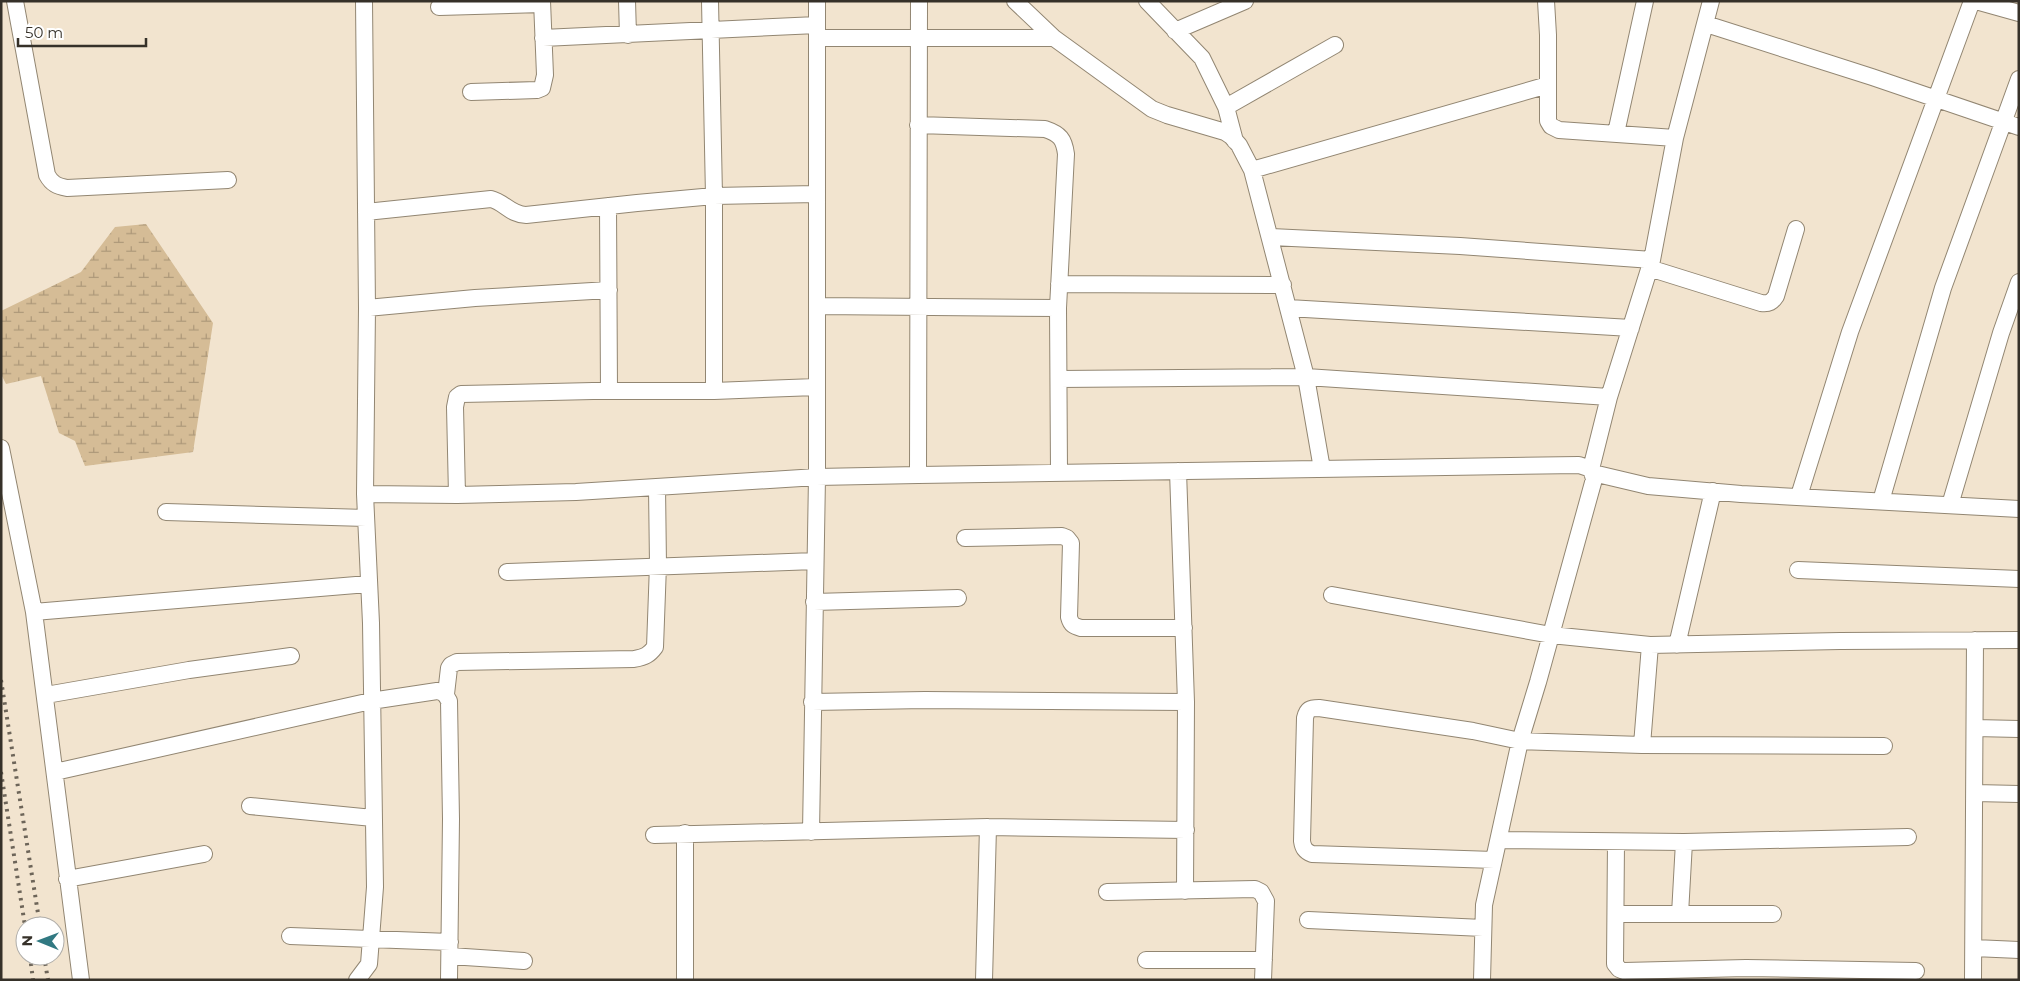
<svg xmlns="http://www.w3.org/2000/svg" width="2020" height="981" font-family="Montserrat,sans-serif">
<defs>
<pattern id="wetland-marsh" width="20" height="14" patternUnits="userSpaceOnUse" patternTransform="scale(1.25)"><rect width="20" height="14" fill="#d5bc96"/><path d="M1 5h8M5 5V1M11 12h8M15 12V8" fill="none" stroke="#ae997a"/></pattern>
</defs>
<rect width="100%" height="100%" fill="#f2e4cf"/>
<path fill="url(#wetland-marsh)" d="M146 224 213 323 193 452 85 466 75 441 59 433 41 376 6 384 1 374V311L81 272 115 227Z"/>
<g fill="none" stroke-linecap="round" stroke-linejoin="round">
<defs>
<path id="street" d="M15 1 47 175C52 184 57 186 67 188L228 180
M627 1 628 35
M710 1 714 196V391
M1015 1 1054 38 1152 109 1167 115 1225 132 1231 136 1239 145 1252 170 1306 377 1322 469
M1147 1 1202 58 1226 107 1235 141
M1546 1 1548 35V121L1551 126 1559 130 1675 138
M1976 1 2019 13
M439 7 542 4
M1706 24 1872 77 2019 127
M1175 31 1245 1
M543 38 817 25
M818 38H1054
M471 92 537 90 542 88 545 75 542 1
M1226 107 1335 45
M918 125 1045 129C1060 134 1064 139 1066 154L1058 308 1059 472
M1616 133 1645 1
M1252 170 1548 85
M608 206 609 391
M366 212 491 199C504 202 511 215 526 215L637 203 714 196 817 194
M1271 237 1460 246 1652 260
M1649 268 1761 303C1769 304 1772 302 1776 296L1796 229
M1059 284 1283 285
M817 306 1058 308
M367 308 475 298 609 290
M1288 308 1631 328
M1059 379 1306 377 1609 397
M1 448 34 612 81 980
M1591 469 1609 397 1652 260 1675 138 1711 1
M1178 471 1186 702 1185 891
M1593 473 1648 486 1741 494 2019 509
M918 475 919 1
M365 494 457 495 576 492 817 477 918 475 1579 465 1591 469 1594 479 1538 682 1520 741 1484 905 1482 980
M457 495 455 407 457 397 461 394 593 391H714L816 387
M1799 496 1850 332 1972 1
M1881 501 1943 288 2019 79
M1950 505 2001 333 2019 282
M166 512 366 518
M965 538 1062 536 1067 538 1071 543 1069 617C1071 625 1074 626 1081 628H1184
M1798 570 2019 579
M507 572 815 561
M1332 595 1551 635 1650 645 1840 641 2019 640
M814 602 958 598
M34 612 368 584
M1677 645 1713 491
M446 694 449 668 451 665 457 662 634 659C645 657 649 655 655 647L658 565 657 487
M46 695 189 670 291 656
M812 702 925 700 1186 702
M1975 728 2019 729
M1642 745 1650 645
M55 772 371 701 437 691C444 692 446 695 449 701L451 819 449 980
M1975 793 2019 794
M250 806 373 818
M811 832 817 477V1
M685 833V980
M654 835 988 827 1186 830
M1500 840 1684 842 1908 837
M1616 842 1615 964 1619 969 1624 971 1746 968 1916 971
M1494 860 1312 854C1305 851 1303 848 1302 841L1305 718C1307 709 1310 708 1319 708L1473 731 1520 741 1642 745 1884 746
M67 879 204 854
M1107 892 1255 889 1261 892 1266 901 1263 980
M1616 914H1773
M1680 914 1684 842
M1308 920 1483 928
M290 936 450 942
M1974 948 2019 950
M450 956 524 961
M1146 960H1264
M357 980 369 964 375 887 371 623 365 494 367 308 364 1
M984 980 988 827
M1973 980 1975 640"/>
</defs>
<use href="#street" stroke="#928672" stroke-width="18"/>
<use href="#street" stroke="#fff" stroke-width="16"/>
<path stroke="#6d6559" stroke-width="4" stroke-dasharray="2.5 5" stroke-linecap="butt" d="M1 680 40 926
M1 772 25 926
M30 956 33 980
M44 956 48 980"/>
</g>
<rect width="2020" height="981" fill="none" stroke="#363129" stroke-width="5"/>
<g transform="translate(40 941) rotate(271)"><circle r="24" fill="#ffffff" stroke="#afada9"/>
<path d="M0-4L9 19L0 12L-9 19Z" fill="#317982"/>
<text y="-8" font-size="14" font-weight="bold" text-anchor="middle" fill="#363129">N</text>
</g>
<path d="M18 38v8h128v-8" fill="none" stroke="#363129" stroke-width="2.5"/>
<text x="25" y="38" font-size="15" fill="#363129" stroke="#ffffff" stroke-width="4" paint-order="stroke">50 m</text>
</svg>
